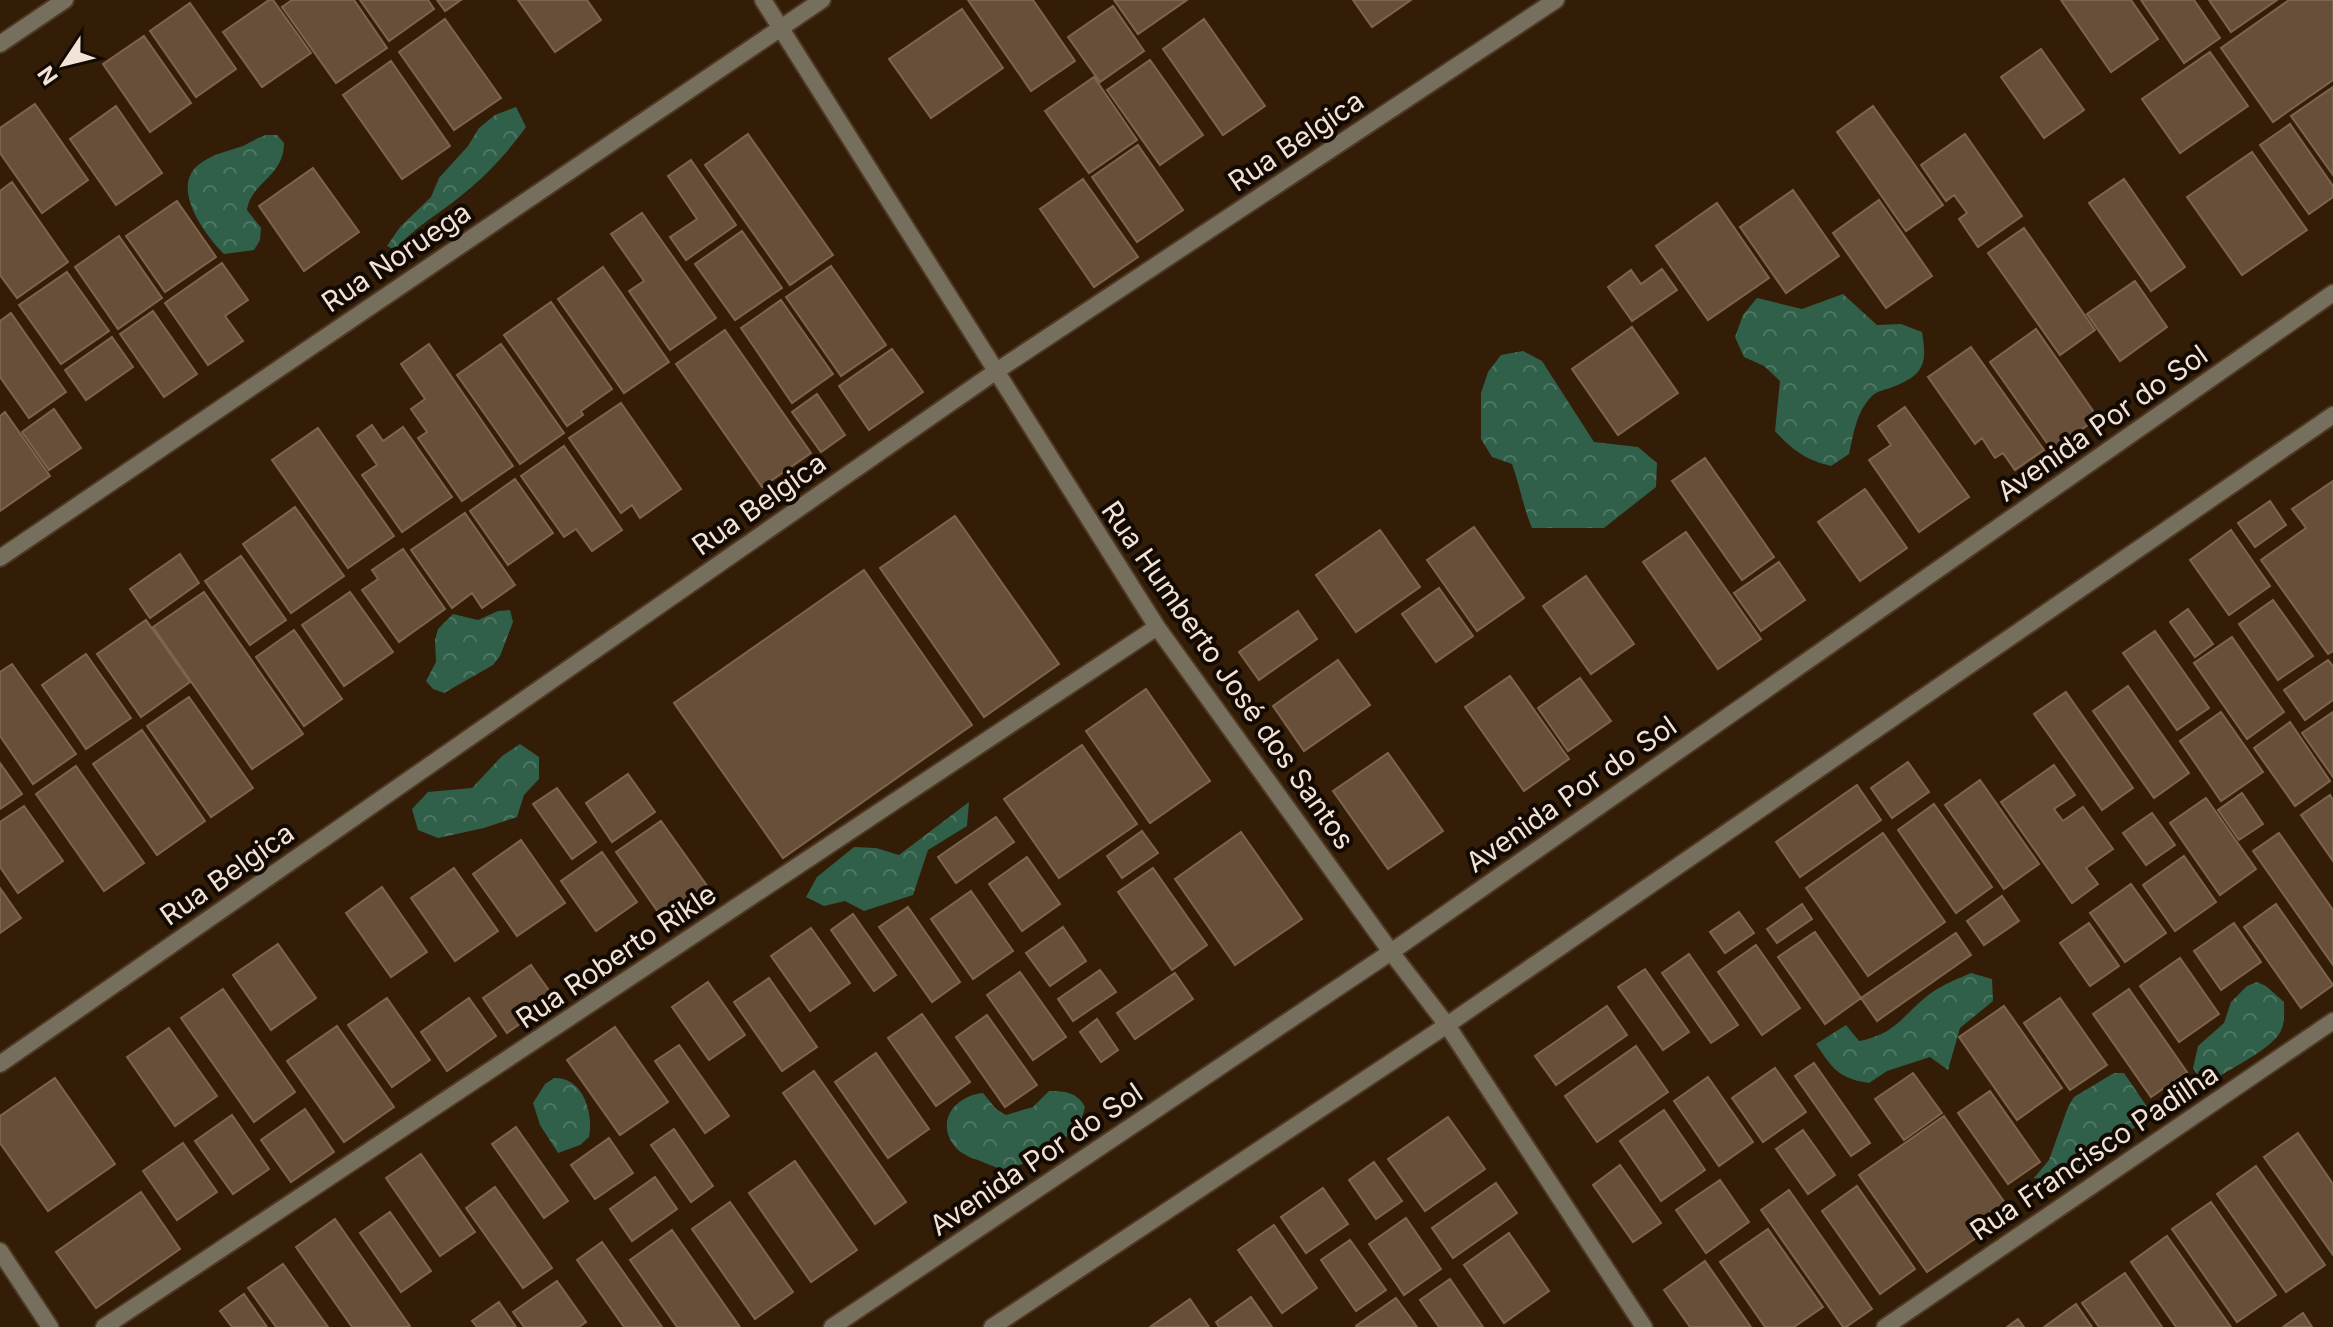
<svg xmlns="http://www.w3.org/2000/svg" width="2333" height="1327" font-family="Inter,sans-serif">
<defs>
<pattern id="forest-crowns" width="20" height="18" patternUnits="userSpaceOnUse" patternTransform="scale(2)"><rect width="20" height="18" fill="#305f4a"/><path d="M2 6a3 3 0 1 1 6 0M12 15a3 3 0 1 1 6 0" fill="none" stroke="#4e7663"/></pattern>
</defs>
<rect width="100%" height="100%" fill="#331d07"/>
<path fill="url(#forest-crowns)" d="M516 107 526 127C508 152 486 176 462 195 439 214 414 227 395 250L387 246 400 227 431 197 439 178 468 146 479 128 495 115Z
M266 135H277L284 143C284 177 251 182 247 210L261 228 260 240 254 250 224 254C206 236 171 190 197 166 211 154 226 152 243 146 251 142 257 138 266 135Z
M1843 294 1877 325 1901 324 1922 332C1927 362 1925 374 1895 386 1887 390 1878 390 1872 396 1856 412 1854 433 1849 454L1831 466C1806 460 1792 450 1775 431L1780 381 1764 366 1744 357 1735 337 1743 315 1757 298 1802 309Z
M1523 351 1542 361 1594 442 1638 447 1657 463 1656 487 1604 528H1532C1523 507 1520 486 1512 464L1492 457 1481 439V393L1488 372 1501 355Z
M510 610 513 622 500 656 493 665 444 693 433 689 426 681 436 662 435 640 438 629 453 614 478 620 498 611Z
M520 744 539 757V779L524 795 517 817 484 828 438 838 418 830 412 809 428 792 472 788 502 756Z
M969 802 967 826 928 850 913 895 864 911 845 901 824 906 806 897 817 877 854 847 876 848 899 855Z
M1971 973 1992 979 1993 1001 1960 1028 1948 1070 1930 1057 1887 1071 1869 1083C1838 1078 1833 1069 1816 1044L1846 1025 1859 1041C1897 1034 1903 1014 1931 993 1944 984 1957 979 1971 973Z
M2257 982 2266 986 2284 1002C2284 1010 2285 1020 2282 1028 2276 1049 2223 1071 2205 1086L2193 1068 2198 1046 2224 1023 2231 1002 2247 986Z
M2114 1073H2124L2150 1111 2149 1123 2118 1134 2086 1166 2066 1179 2056 1182 2034 1178 2049 1160 2068 1107 2074 1097Z
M554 1078C583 1077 594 1113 589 1137L580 1145 558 1153 540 1125 533 1103 545 1084Z
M1049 1091C1065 1091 1077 1092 1085 1107L1079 1128C1061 1140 1030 1165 1009 1168 1000 1170 993 1166 985 1163 976 1159 964 1156 957 1149 934 1124 953 1096 983 1093L996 1109 1006 1115 1033 1107Z"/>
<path fill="#684f39" stroke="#7e644d" stroke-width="2" d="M269 0H273L311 53 262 87 223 32Z
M292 0H354L387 48 336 83 282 7Z
M360 0H428L434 9 389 41Z
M437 0H461L445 11Z
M518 0H587L601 20 555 52Z
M968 0H1033L1075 61 1031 91Z
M1114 0H1187L1138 34Z
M1353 0H1411L1372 27Z
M2061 0H2131L2158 39 2111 72Z
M2141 0H2194L2220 38 2184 63Z
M2209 0H2277L2231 32Z
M2289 0H2333V80L2273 122 2221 48Z
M190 3 236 69 196 97 150 31Z
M1113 6 1144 51 1100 82 1068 37Z
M962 9 1003 68 931 118 889 59Z
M445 19 501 98 454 130 399 52Z
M1204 19 1265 106 1223 135 1163 49Z
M144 36 191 103 150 132 103 64Z
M2041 49 2084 110 2044 138 2001 77Z
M2210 52 2248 106 2180 153 2142 99Z
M1150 60 1203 135 1160 165 1107 90Z
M391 61 450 146 402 179 343 95Z
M1094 77 1137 140 1089 173 1045 111Z
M2333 87V175L2291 116Z
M35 104 88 180 42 213 0 153V128Z
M116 106 162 173 116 205 70 139Z
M1873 106 1943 205 1906 231 1837 132Z
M2290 124 2333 186V197L2309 214 2260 145Z
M748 134 833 255 790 285 705 165Z
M1965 134 2022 216 1978 247 1959 219 1967 213 1954 195 1946 201 1921 165Z
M1138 145 1183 210 1137 242 1092 177Z
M2252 152 2307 230 2242 275 2187 197Z
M691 160 736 225 686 260 670 237 697 219 668 176Z
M313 168 359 232 304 271 259 206Z
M1083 179 1138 257 1094 287 1040 209Z
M2124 179 2185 267 2151 291 2089 203Z
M12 182 68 262 17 298 0 275V191Z
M1793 190 1839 256 1786 293 1740 227Z
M1879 200 1932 276 1886 308 1833 233Z
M177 201 216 257 165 292 126 236Z
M1717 203 1769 278 1708 320 1656 246Z
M642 213 716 318 670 350 629 291 644 281 611 234Z
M2024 228 2095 330 2060 355 1988 253Z
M742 231 782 288 735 320 695 264Z
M119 236 162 298 118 329 75 267Z
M222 263 248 300 225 316 243 341 208 365 165 303Z
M831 266 886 345 841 376 786 297Z
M603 267 669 362 624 393 558 299Z
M1662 269 1677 290 1632 321 1608 287 1631 270 1641 284Z
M67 272 109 331 61 364 19 305Z
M2135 281 2167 327 2120 361 2087 314Z
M781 300 833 374 792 403 741 328Z
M551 302 612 389 581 411 583 415 567 426 504 335Z
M153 311 197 374 164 397 120 334Z
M11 313 66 392 29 418 0 377V321Z
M1632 327 1678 393 1618 435 1572 369Z
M2036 329 2098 418 2052 450 1990 362Z
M725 330 811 453 762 487 676 364Z
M112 337 133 367 86 400 65 370Z
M429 344 513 466 462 501 418 438 427 432 411 409 425 399 401 364Z
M501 344 564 433 520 464 457 375Z
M1971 347 2044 450 2015 470 2003 453 1995 458 1982 438 1975 444 1928 377Z
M892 349 923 392 869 430 839 386Z
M817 394 845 435 821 452 792 412Z
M621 403 681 489 640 518 632 505 621 513 569 438Z
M1905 407 1969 497 1919 532 1869 460 1891 445 1878 426Z
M54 409 81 448 49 470 22 432Z
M5 412 50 476 0 511V416Z
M372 425 383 441 403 427 452 497 402 532 362 475 377 465 357 436Z
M318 428 394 536 348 568 272 460Z
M564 446 622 530 592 551 576 529 564 537 521 476Z
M1705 458 1774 557 1742 580 1672 481Z
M515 479 553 533 508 565 470 511Z
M2333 481V651L2328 654 2261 560 2306 528 2292 509Z
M1865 489 1907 548 1860 581 1818 522Z
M2270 501 2286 525 2255 547 2238 523Z
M295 507 344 576 291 613 243 544Z
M465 513 515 585 482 608 472 593 452 608 411 550Z
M955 516 1059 664 984 717 880 568Z
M1474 527 1524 598 1477 631 1427 560Z
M1380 530 1420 587 1356 632 1316 575Z
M2231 530 2270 586 2229 615 2190 560Z
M1686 532 1761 639 1718 669 1643 562Z
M403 549 445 609 399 642 362 590 378 579 372 570Z
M180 554 199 583 150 618 130 589Z
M241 556 286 620 250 645 205 581Z
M1779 562 1805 600 1761 631 1734 593Z
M864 570 972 725 783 858 674 703Z
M1586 576 1634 644 1591 674 1543 606Z
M1439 588 1473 636 1436 662 1402 614Z
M204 592 303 734 252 769 153 627Z
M350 592 393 652 344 686 302 625Z
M2273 600 2313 656 2278 680 2239 624Z
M2188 609 2213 644 2195 657 2170 622Z
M1298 611 1317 639 1259 680 1239 652Z
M146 620 190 682 141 717 97 654Z
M294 630 342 699 304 726 256 657Z
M2155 631 2209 708 2177 730 2123 653Z
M2232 637 2284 712 2247 739 2194 663Z
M86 654 131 718 86 749 42 685Z
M1338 660 1370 705 1304 751 1273 706Z
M2328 660 2333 666V700L2305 720 2284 690Z
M12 664 76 754 33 784 0 736V672Z
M1510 676 1569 759 1524 791 1465 707Z
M1580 678 1611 721 1568 751 1538 708Z
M2128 686 2189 773 2154 798 2093 711Z
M1146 689 1210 781 1150 823 1086 731Z
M2066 692 2133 788 2102 810 2034 714Z
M189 697 253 788 211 817 147 726Z
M2221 712 2263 772 2221 801 2180 741Z
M2333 712V777L2302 733Z
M2290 722 2330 781 2295 806 2254 748Z
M142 730 205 821 157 855 93 764Z
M1082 745 1137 824 1059 878 1004 799Z
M1388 753 1443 831 1388 869 1333 791Z
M1908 762 1929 792 1892 818 1871 788Z
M0 763 22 794 0 809Z
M2054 765 2075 795 2054 809 2063 821 2083 807 2113 849 2086 868 2098 884 2072 903 2001 802Z
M76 766 144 863 104 891 36 794Z
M628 774 655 812 612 842 586 803Z
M1980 780 2039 864 2004 889 1945 805Z
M1857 785 1881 820 1800 877 1776 842Z
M557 788 596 842 572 859 533 804Z
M2242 793 2263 824 2239 840 2218 810Z
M2330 795 2333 800V861L2301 815Z
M2206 798 2256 869 2220 895 2170 823Z
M1934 804 1992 887 1956 913 1898 830Z
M24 806 63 861 18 893 0 867V822Z
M2152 813 2175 845 2146 865 2123 833Z
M996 817 1014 842 956 883 938 857Z
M661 821 715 897 670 929 616 852Z
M1142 831 1158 853 1122 878 1107 856Z
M1241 832 1302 919 1235 965 1175 879Z
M1883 833 1945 922 1868 976 1806 888Z
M2279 833 2333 910V965L2253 851Z
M521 840 565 903 517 936 473 874Z
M602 852 637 902 596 931 561 881Z
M2184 856 2216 902 2175 931 2143 885Z
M1027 857 1060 904 1022 931 989 884Z
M454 868 498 931 455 961 411 898Z
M1153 868 1207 945 1172 970 1118 892Z
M2131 884 2166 933 2125 962 2090 913Z
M382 887 427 952 391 977 346 913Z
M0 888 21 918 0 933Z
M971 891 1013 951 973 979 931 919Z
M2002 896 2019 921 1984 945 1967 921Z
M1802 904 1812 919 1777 943 1767 929Z
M2276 904 2333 985 2301 1008 2244 927Z
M908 907 960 982 932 1002 879 927Z
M1739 912 1754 933 1725 953 1710 932Z
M853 914 896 975 874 991 831 930Z
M2089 923 2119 966 2090 986 2060 943Z
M2234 923 2261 962 2221 990 2194 951Z
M1063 927 1086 961 1050 986 1026 953Z
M811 928 850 983 810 1011 771 956Z
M1815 932 1861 998 1825 1024 1778 957Z
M1956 933 1971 955 1877 1021 1861 998Z
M278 944 316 998 271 1030 233 975Z
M1756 945 1800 1008 1762 1035 1718 972Z
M1689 954 1738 1025 1711 1043 1662 973Z
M2180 958 2219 1014 2179 1042 2140 986Z
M531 965 555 999 507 1033 483 998Z
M1645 969 1689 1032 1663 1050 1618 987Z
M1100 970 1116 992 1073 1021 1058 999Z
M1020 972 1066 1037 1033 1060 987 995Z
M1175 973 1193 999 1135 1039 1117 1013Z
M769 978 817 1047 782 1071 734 1002Z
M708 982 745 1035 709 1060 672 1007Z
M223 989 295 1092 254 1122 181 1018Z
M2129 989 2187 1072 2151 1097 2093 1014Z
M387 998 430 1060 392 1087 348 1025Z
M469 998 496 1036 447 1071 421 1032Z
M2060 998 2107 1065 2070 1090 2024 1023Z
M1607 1006 1627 1035 1556 1085 1535 1056Z
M2004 1006 2062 1088 2017 1120 1959 1037Z
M922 1014 970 1082 936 1106 888 1038Z
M987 1015 1037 1085 1005 1107 956 1037Z
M1097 1019 1118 1050 1101 1062 1080 1032Z
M337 1026 394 1107 344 1142 287 1061Z
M615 1027 668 1102 620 1135 567 1060Z
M169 1028 217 1096 175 1126 127 1057Z
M679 1045 729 1116 705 1133 655 1061Z
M1636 1046 1668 1092 1597 1142 1565 1096Z
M876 1053 929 1129 888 1158 835 1082Z
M1814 1063 1870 1143 1851 1156 1795 1076Z
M1775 1068 1806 1112 1763 1142 1732 1098Z
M814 1071 906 1202 875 1224 783 1093Z
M1913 1073 1942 1113 1904 1140 1875 1099Z
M1708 1077 1753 1142 1719 1166 1674 1101Z
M55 1078 115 1164 48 1211 0 1143V1116Z
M1990 1091 2040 1162 2008 1184 1958 1113Z
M305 1109 334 1152 291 1182 261 1140Z
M1664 1110 1705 1170 1661 1201 1620 1141Z
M232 1115 269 1169 233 1194 195 1141Z
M1944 1116 2012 1213 1927 1272 1859 1175Z
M1448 1117 1485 1169 1425 1211 1388 1159Z
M516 1127 568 1201 544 1218 492 1144Z
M674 1129 713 1186 691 1202 651 1145Z
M1803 1130 1835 1175 1808 1194 1776 1149Z
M2298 1133 2333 1184V1255L2264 1157Z
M609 1138 633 1173 595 1199 571 1165Z
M183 1143 217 1192 177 1220 143 1171Z
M421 1154 475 1232 440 1256 386 1178Z
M795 1161 857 1250 811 1282 749 1193Z
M1374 1162 1402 1201 1376 1219 1349 1180Z
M1620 1165 1661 1223 1633 1242 1593 1185Z
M2256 1166 2325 1265 2286 1292 2217 1194Z
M655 1177 677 1209 632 1241 610 1209Z
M1720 1180 1749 1222 1706 1253 1676 1210Z
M1496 1183 1517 1213 1453 1258 1432 1228Z
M1857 1186 1915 1269 1880 1294 1822 1211Z
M495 1187 552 1268 523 1288 466 1208Z
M1323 1188 1348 1224 1306 1253 1281 1217Z
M1789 1190 1872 1309 1846 1327H1843L1761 1210Z
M141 1192 180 1249 96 1308 56 1252Z
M730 1202 793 1292 755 1319 692 1229Z
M2211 1202 2276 1295 2237 1322 2172 1229Z
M390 1212 431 1271 401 1292 360 1233Z
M1406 1218 1441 1269 1404 1295 1369 1244Z
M335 1219 410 1326 408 1327H352L296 1247Z
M1274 1225 1317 1288 1282 1313 1238 1250Z
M1768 1229 1823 1307 1794 1327H1765L1720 1262Z
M672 1230 740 1327H677L630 1260Z
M1509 1233 1549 1291 1504 1323 1464 1265Z
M2167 1236 2231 1327H2176L2131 1262Z
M1350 1240 1386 1290 1356 1311 1321 1260Z
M602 1242 662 1327H624L577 1260Z
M1705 1261 1751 1327H1690L1664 1290Z
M283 1264 328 1327H276L248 1288Z
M2125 1273 2162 1327H2099L2082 1303Z
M1450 1279 1483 1327H1439L1420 1300Z
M557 1281 586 1322 579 1327H524L513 1312Z
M244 1294 267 1327H232L220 1311Z
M1251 1297 1272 1327H1219L1216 1322Z
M1396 1298 1417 1327H1357L1356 1326Z
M1190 1299 1209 1327H1150Z
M499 1302 516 1327H477L472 1321Z
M2076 1304 2092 1327H2044Z
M2303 1313 2312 1327H2283Z
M2018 1319 2024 1327H2007Z"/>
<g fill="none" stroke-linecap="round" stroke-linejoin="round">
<defs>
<path id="minor" d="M763 0 1157 627 1391 952 1447 1025 1644 1327
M0 44 65 0
M0 558 822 0
M0 1064 995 372 1556 0
M0 1251 50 1327
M104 1327 1157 627
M1885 1327 2333 1021"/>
<path id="tertiary" d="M832 1327 1391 952 2333 293
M992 1327 1447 1025 2333 415"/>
</defs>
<use href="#minor" stroke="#4e3924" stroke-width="20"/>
<use href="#tertiary" stroke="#4e3924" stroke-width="20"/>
<use href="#minor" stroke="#776f5d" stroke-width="16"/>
<use href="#tertiary" stroke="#776f5d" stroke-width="16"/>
</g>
<g text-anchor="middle" stroke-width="8" stroke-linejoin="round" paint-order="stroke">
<g font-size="28" fill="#f2e3d6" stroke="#130a03">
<text transform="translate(1296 141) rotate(-34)" y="10">Rua Belgica</text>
<text transform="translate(396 257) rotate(-34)" y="10">Rua Noruega</text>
<text transform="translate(2102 423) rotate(-35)" y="10">Avenida Por do Sol</text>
<text transform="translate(759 504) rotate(-35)" y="10">Rua Belgica</text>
<text transform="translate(1228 675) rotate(55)" y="10">Rua Humberto José dos Santos</text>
<text transform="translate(1571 794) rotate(-35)" y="10">Avenida Por do Sol</text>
<text transform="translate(227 874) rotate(-35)" y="10">Rua Belgica</text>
<text transform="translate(616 956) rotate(-34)" y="10">Rua Roberto Rikle</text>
<text transform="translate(2094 1152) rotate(-34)" y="10">Rua Francisco Padilha</text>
<text transform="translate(1036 1159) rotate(-34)" y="10">Avenida Por do Sol</text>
</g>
</g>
<g transform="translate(64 64) rotate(235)" stroke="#130a03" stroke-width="6" paint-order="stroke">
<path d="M0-6L14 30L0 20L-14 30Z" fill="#f2e3d6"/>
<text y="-12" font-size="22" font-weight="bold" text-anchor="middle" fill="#f2e3d6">N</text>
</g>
</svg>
